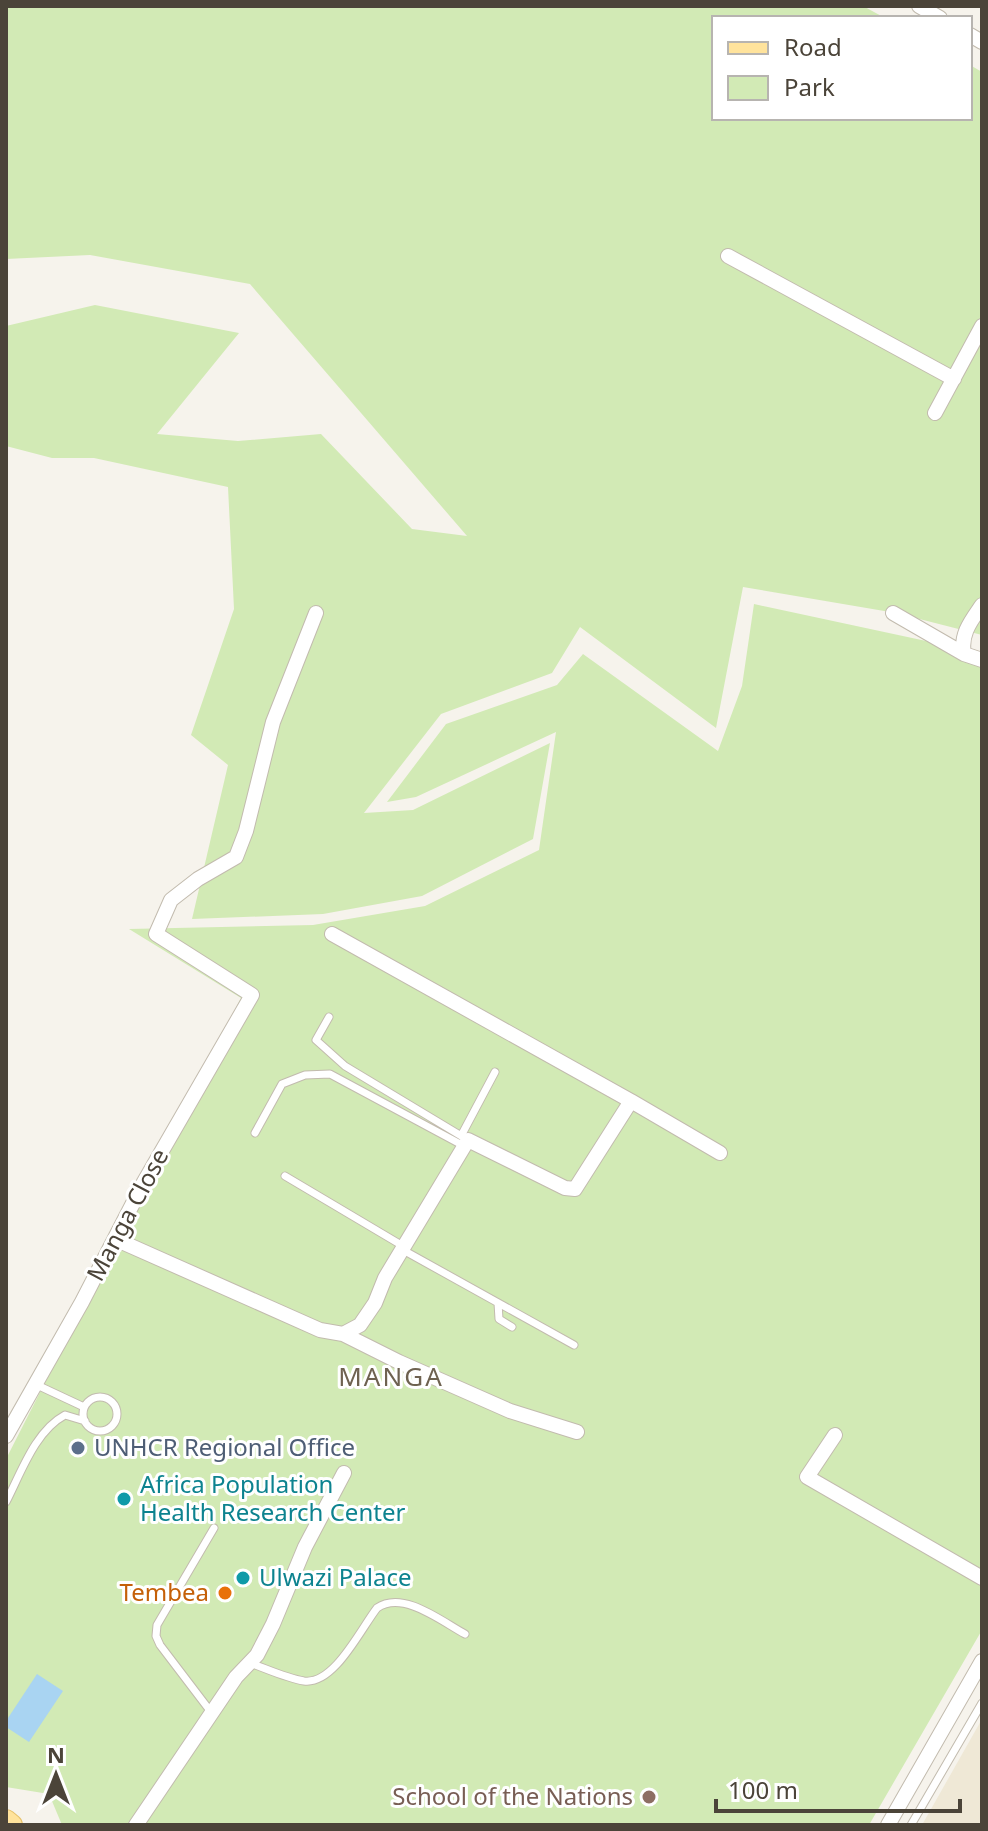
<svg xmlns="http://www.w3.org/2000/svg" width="988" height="1831" font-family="'Noto Sans',sans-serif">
<rect width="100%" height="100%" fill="#f6f3ec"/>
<path fill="#efe8d6" d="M982 1719V1825H922Z"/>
<path fill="#d2eab5" d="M6 6H863L885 18H714V118H970V65L982 72V635L896 613 743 587 716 728 580 627 552 673 441 714 364 813 413 810 550 743 533 839 422 896 323 914 192 919 228 765 191 735 234 609 228 487 94 458H52L6 446V326L95 305 239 333 157 434 238 441 321 434 412 529 467 536 250 284 90 255 6 259Z
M754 604 982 653V1630L869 1825H62L49 1794 6 1787V1459L241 998 129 929 313 925 425 906 539 850 556 732 416 797 387 802 446 724 557 685 583 654 718 751 742 686Z"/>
<path fill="#a9d4f2" d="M37 1674 63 1691 29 1742 6 1727V1721Z"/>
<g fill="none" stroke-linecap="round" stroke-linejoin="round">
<defs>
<path id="lane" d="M329 1017 316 1040 345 1066 468 1140
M255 1133 282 1084 305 1075 330 1074 464 1146
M461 1136 495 1072
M285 1176 403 1246
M403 1250 574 1345
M498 1303 499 1319 512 1327
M37 1385 84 1407
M83 1414a17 17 0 1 1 34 0a17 17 0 1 1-34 0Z
M6 1502C21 1473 35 1431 65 1415L85 1421
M250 1663C267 1669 286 1678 304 1681 334 1685 360 1630 377 1608 403 1590 441 1621 465 1634
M211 1712 160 1645 156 1636 157 1625 214 1528
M911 1825 982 1703"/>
<path id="street" d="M919 6 940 18
M970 35 982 42
M728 256 954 379
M935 413 982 326
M982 605C971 621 960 634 964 654L982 660
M893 613 964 654
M332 934 631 1101
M115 1239 320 1330 343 1334 360 1325 375 1303 385 1278 468 1140 565 1188 575 1189 631 1101 720 1153
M343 1334 399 1362 510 1411 577 1432
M835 1435 807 1477 982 1578
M6 1436 82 1302 144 1182 252 995 156 934 171 900 198 879 236 857 246 831 273 722 316 613
M136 1825 236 1677 257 1655 273 1624 305 1547 344 1473
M888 1825 982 1661"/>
<path id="primary" d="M6 1820 12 1825"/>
</defs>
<use href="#lane" stroke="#c2bbae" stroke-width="9"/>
<use href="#street" stroke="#c2bbae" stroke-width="16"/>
<use href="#primary" stroke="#e6c16a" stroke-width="22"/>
<use href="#lane" stroke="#fff" stroke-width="7"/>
<use href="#street" stroke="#fff" stroke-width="14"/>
<use href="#primary" stroke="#ffe39c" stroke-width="20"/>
</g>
<circle fill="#5c6f8a" stroke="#fff" stroke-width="3" cx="78" cy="1448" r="8"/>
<g fill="#0f9aa8" stroke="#fff" stroke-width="3">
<circle cx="124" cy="1499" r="8"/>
<circle cx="243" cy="1578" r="8"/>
</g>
<circle fill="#e8710a" stroke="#fff" stroke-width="3" cx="225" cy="1593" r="8"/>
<circle fill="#8d6e63" stroke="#fff" stroke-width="3" cx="649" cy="1797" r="8"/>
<g text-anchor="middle" stroke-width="6" stroke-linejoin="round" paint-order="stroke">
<g font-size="24" fill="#4b4439" stroke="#fff">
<text transform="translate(128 1215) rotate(-62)" y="8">Manga Close</text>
</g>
<g font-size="24" fill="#4e5e75" stroke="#fff" text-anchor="start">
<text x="94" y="1456">UNHCR Regional Office</text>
</g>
<g font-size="24" fill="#0d838f" stroke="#fff" text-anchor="start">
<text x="140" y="1493">Africa Population<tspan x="140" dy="28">Health Research Center</tspan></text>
<text x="259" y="1586">Ulwazi Palace</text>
</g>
<g font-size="24" fill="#c56008" stroke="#fff" text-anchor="end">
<text x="209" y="1601">Tembea</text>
</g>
<g font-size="24" fill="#785e54" stroke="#fff" text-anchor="end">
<text x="633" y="1805">School of the Nations</text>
</g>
<g font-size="26" letter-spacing="2" fill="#6e6250" stroke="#fff">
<text x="391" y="1386">MANGA</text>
</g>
</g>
<rect width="988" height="1831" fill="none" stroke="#4b4439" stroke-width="16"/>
<rect x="712" y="16" width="260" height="104" fill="#ffffff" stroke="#b7b4b0" stroke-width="2"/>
<rect x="728" y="42" width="40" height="12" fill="#ffe39c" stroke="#b7b4b0" stroke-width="2"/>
<text x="784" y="56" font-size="24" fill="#4b4439">Road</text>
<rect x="728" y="76" width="40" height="24" fill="#d2eab5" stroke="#b7b4b0" stroke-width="2"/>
<text x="784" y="96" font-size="24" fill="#4b4439">Park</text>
<g transform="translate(56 1775)" stroke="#ffffff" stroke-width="6" paint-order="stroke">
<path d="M0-6L14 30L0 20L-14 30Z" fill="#4b4439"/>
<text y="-12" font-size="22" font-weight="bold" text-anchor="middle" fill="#4b4439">N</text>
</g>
<path d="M716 1799v12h244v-12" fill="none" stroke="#4b4439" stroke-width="4"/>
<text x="728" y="1799" font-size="24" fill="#4b4439" stroke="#ffffff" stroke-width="6" paint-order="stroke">100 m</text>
</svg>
